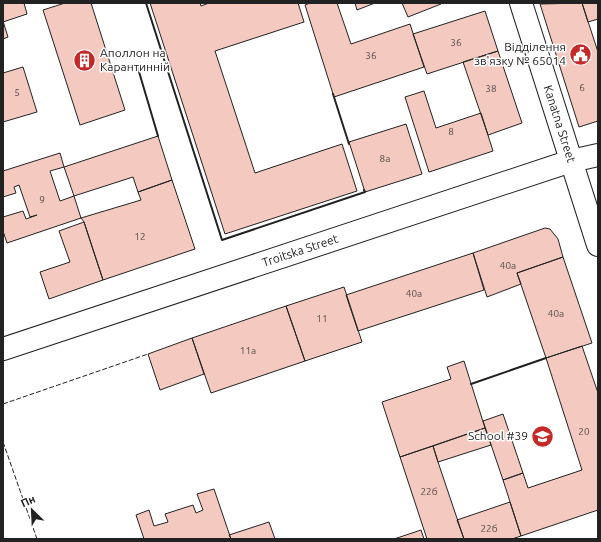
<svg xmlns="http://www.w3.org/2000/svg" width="601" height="542" font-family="Ubuntu,sans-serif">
<rect width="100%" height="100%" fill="#fff"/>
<path fill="#f3c9c0" stroke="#222" d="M3 3H24L27 14 3 22Z
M65 3H91L125 110 80 125 43 10Z
M150 3H200L201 6 209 3H298L304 22 215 51 255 173 342 144 357 191 225 234Z
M310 3H337L351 44 410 24 424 67 334 97 305 5Z
M355 3H375L357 10Z
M402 3H441V4L408 17Z
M582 3 598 52V121L579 127 540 4Z
M582 3H598V19L588 22Z
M485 11 498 51 427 74 413 34Z
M3 21 8 37 3 39Z
M498 51 522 123 488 135 463 62Z
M23 67 37 112 3 122V73Z
M424 91 436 128 481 113 493 151 429 172 405 97Z
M406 124 422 174 365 192 349 142Z
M158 136 172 180 138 192 133 177 74 196 64 167Z
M60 153 64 167 50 171 60 201 74 196 81 218 7 243 3 231V217L23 211 26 219 37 215 30 217 19 185 14 187 16 193 3 197V171Z
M172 180 195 249 103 280 84 222 81 218 141 200 138 192Z
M84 222 103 280 49 299 40 272 70 262 59 231Z
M545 228 550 229 558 239 563 257 517 273 521 284 487 297 473 253Z
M473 253 484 290 358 331 346 295Z
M563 257 592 343 546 358 517 273Z
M344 287 362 342 305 361 286 306Z
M286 306 305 361 211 393 192 338Z
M192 338 204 374 160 390 148 354Z
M582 346 598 393V510L521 536 503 480 523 473 528 488 582 470 546 358Z
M464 361 485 428 400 457 382 402 451 379 447 367Z
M503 414 523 473 503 480 483 421Z
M485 428 491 445 438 462 433 446Z
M433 446 438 462 464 539H427L400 457Z
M214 489 231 539H144L136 515 149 510 154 526 168 522 165 514 193 505 196 513 203 510 197 494Z
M510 502 521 536 512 539H464L457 520Z
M269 522 275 539H231L229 535Z
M421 530 424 539H394Z"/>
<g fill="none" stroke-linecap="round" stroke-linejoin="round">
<defs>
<g id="minor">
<path id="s1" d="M521 3 598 245"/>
<path id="s2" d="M3 349 571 161 598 155"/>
</g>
</defs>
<use href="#minor" stroke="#222" stroke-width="24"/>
<use href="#minor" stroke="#fff" stroke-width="22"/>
<path stroke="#222" stroke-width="1" stroke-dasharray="5 2" stroke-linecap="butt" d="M3 404 148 354
M3 442 37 539"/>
<path stroke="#222" stroke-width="2" d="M146 3 222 240 365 192 364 190
M137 65 158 136
M333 94 349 144
M471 384 546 358"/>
</g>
<defs>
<symbol id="civic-disc" viewBox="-11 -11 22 22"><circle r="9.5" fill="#c62828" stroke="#fff"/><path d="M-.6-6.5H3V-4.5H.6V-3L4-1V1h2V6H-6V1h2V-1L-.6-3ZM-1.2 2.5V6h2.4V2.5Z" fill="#fff"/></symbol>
<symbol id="building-disc" viewBox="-11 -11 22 22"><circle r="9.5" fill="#c62828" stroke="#fff"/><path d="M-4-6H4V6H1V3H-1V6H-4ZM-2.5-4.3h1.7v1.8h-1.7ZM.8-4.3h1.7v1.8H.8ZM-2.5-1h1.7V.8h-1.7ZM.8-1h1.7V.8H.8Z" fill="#fff"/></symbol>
<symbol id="school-disc" viewBox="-11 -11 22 22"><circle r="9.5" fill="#c62828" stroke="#fff"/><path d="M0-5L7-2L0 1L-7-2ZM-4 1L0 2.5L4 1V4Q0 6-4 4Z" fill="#fff"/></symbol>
</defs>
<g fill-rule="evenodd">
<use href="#civic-disc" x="568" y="42" width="25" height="25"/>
<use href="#building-disc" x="72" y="48" width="25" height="25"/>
<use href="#school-disc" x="530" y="424" width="25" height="25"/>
</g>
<g text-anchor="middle" stroke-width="3" stroke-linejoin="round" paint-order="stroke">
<g font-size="10" fill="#564c4a">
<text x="456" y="46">36</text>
<text x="371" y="59">36</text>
<text x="582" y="91">6</text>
<text x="491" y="92">38</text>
<text x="17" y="96">5</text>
<text x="451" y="135">8</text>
<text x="385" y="162">8а</text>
<text x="42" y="203">9</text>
<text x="140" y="240">12</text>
<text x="508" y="269">40а</text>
<text x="414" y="297">40а</text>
<text x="556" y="317">40а</text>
<text x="322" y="322">11</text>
<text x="248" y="354">11а</text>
<text x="584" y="435">20</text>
<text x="429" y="495">22б</text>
<text x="489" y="532">22б</text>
</g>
<g font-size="12" fill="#222" stroke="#fff" text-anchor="end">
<text x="566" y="51">Відділення<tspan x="566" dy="14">зв'язку № 65014</tspan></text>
<text x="100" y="57" text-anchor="start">Аполлон на<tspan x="100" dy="14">Карантинній</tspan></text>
<text x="528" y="440">School #39</text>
</g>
<g font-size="12" fill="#222" stroke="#fff">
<text dy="4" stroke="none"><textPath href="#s1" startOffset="127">Kanatna Street</textPath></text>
<text dy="4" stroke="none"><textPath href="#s2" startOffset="313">Troitska Street</textPath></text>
</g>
</g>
<rect width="601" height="542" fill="none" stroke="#222222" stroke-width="8"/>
<g transform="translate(32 510) rotate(336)" stroke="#ffffff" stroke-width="3" paint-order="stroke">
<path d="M0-3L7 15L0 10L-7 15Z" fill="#222222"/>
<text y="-6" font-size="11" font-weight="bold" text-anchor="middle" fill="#222222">Пн</text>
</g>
</svg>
